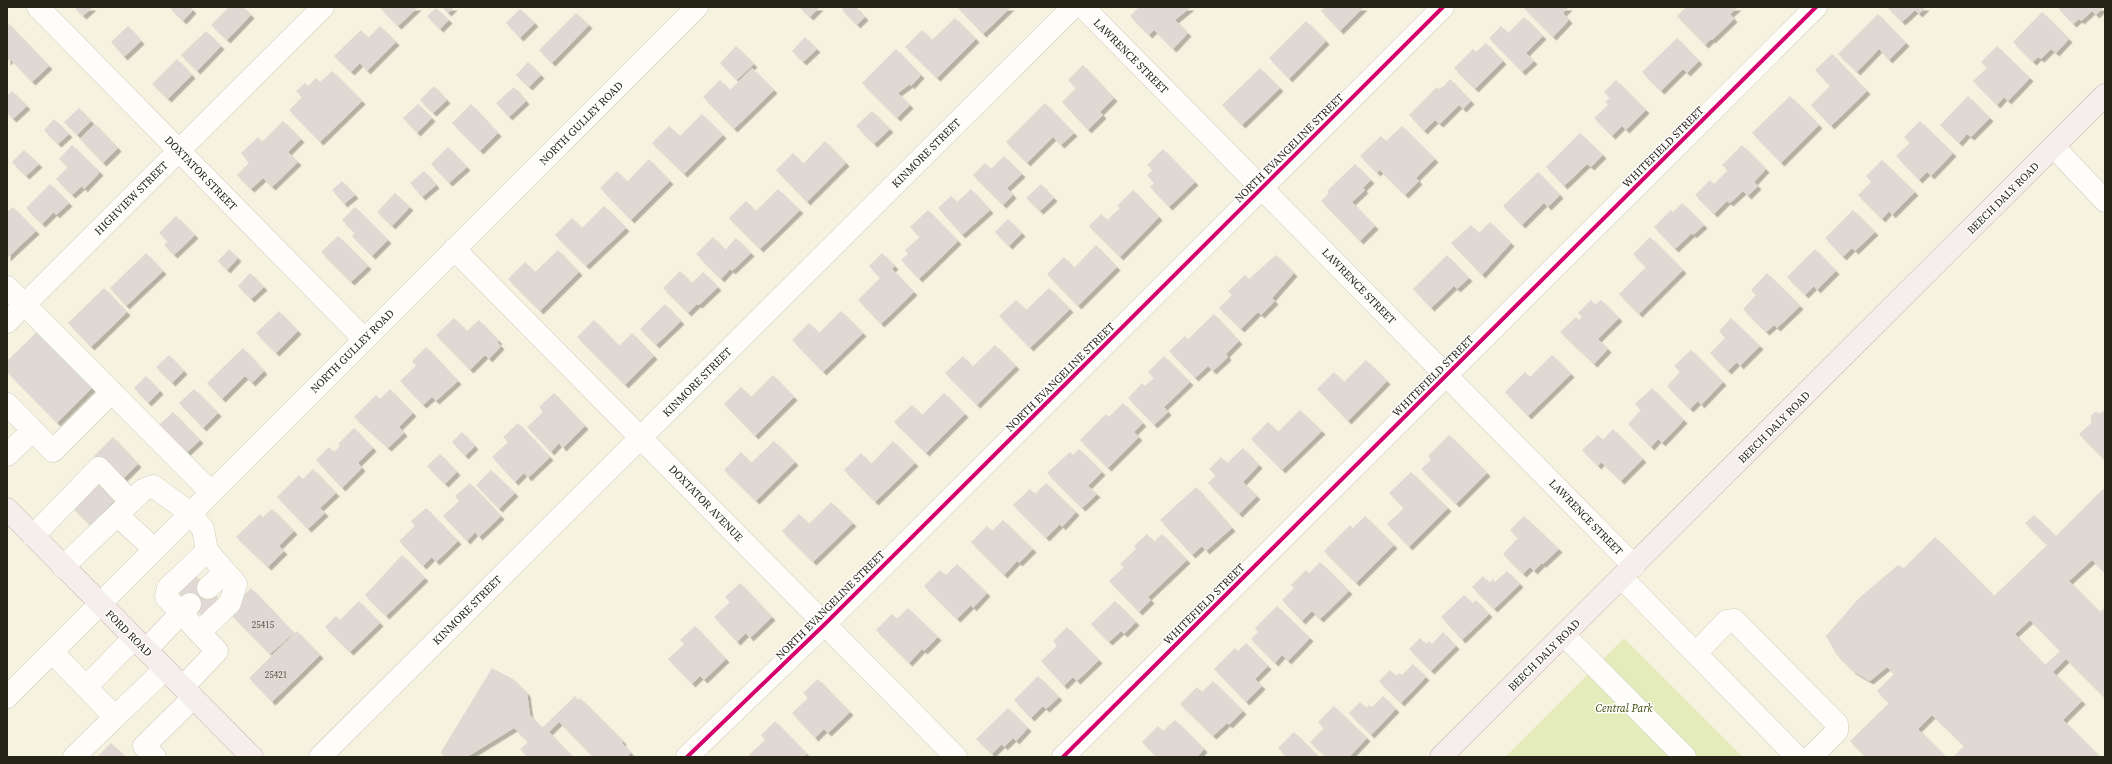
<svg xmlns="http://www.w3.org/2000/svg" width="2112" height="764" font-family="'Source Serif 4',serif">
<defs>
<filter id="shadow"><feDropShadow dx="3.5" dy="3.5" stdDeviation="0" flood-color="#0004"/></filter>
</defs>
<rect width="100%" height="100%" fill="#f6f2e0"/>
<path fill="#e4ecbc" d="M1624 638 1743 757H1505Z"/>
<path fill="#e0d8d2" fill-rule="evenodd" filter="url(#shadow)" d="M74 7H93L83 16Z
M169 7H190L193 10 183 21Z
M229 7H243L251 15 227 40 211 25Z
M383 7H418L398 26 381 9Z
M442 7H454L448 13Z
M799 7H820L810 17Z
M844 7H856L865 17 857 25 842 10Z
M957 7H1011L983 34Z
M1139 7H1191L1175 20 1188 33 1173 49 1154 30 1149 35 1130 16Z
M1325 7H1364L1340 31 1321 11Z
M1523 7H1569L1563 13 1569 20 1553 37Z
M1686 7H1738L1730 14 1734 19 1712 40 1711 39 1705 45 1677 16Z
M1887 7H1926L1919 14 1915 10 1902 22Z
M2057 7H2104L2096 15 2092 11 2081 21 2079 19 2073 24Z
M436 8 449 20 440 29 427 16Z
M520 9 535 23 520 38 506 23Z
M2042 12 2069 39 2056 53 2051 49 2041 59 2038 57 2033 62 2013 42Z
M576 13 589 25 552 63 539 50Z
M1878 14 1906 43 1889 60 1879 49 1857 72 1838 54Z
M1524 17 1543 36 1526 53 1534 61 1522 72 1489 38 1501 26 1508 33Z
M955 18 976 39 937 78 905 47 922 30 932 40Z
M1306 21 1326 41 1289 79 1269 58Z
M7 22 49 66 32 82 10 59 7 62Z
M128 26 141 41 124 57 111 42Z
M380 26 396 42 367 71 360 63 351 72 334 56 361 30 368 38Z
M206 31 221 46 197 71 181 55Z
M805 37 817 49 803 62 792 51Z
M1677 38 1699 61 1687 73 1683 69 1661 91 1642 72Z
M1486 43 1503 61 1475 89 1454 68 1473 49 1476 52Z
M736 46 754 64 737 80 720 63Z
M1997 46 2030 78 2008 101 2004 97 1997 105 1973 81 1987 68 1981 62Z
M896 49 921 75 911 86 910 84 898 93 910 105 897 118 862 83Z
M1832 54 1867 91 1831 126 1811 105 1830 86 1815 70Z
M177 59 192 75 168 99 152 84Z
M528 62 541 75 529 87 516 75Z
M1083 65 1114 98 1100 112 1103 115 1088 130 1062 102 1076 88 1068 80Z
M752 68 774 90 734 129 703 97 720 80 730 90Z
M1260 68 1280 88 1242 125 1222 105Z
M332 71 362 101 320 142 289 110 302 97 296 91 305 83 308 86 316 78 320 82Z
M1450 79 1471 101 1463 109 1459 105 1440 124 1435 120 1424 131 1409 115 1437 87 1439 89 1444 86Z
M1616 80 1646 110 1626 130 1622 126 1612 136 1594 118 1608 105 1605 102 1610 98 1604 92Z
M434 86 447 100 433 113 420 100Z
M514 87 526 101 509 117 496 103Z
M12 91 27 106 13 119 7 113V96Z
M1790 96 1819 125 1781 163 1752 133Z
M1968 96 1990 118 1971 137 1967 134 1959 143 1940 125Z
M1045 103 1074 133 1061 145 1053 137 1027 163 1006 142Z
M418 104 432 118 417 133 403 118Z
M471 104 498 133 480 151 452 123Z
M79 108 91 121 77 135 64 122Z
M872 111 890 129 874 144 856 126Z
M702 114 723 135 684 174 652 143 669 126 680 136Z
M54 119 69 134 58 144 44 130Z
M283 121 301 139 288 152 298 162 272 187 263 178 251 189 237 175 249 163 241 153 258 137 262 142Z
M1920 121 1953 153 1931 176 1927 172 1919 180 1896 156 1910 143 1904 137Z
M95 124 118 148 103 163 80 139Z
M1402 126 1435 159 1416 178 1419 181 1405 195 1380 170 1377 173 1360 156 1381 136 1386 141Z
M1580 133 1603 155 1591 167 1587 164 1564 186 1546 167Z
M825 141 846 163 807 202 776 170 793 153 803 164Z
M72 145 100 172 84 189 82 186 72 195 56 179 68 167 59 159Z
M1742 145 1766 169 1754 182 1758 186 1748 196 1743 191 1730 203 1727 201 1714 214 1695 195 1710 180 1714 184 1728 170 1722 165Z
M448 147 467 167 449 183 431 164Z
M1163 149 1195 182 1169 207 1150 187 1154 183 1147 175 1153 170 1147 165Z
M24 150 39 164 26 176 12 162Z
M1004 156 1022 174 1007 188 1013 195 1003 205 973 175 985 163 991 169Z
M649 159 670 181 631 220 600 188 617 171 627 182Z
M1882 160 1915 192 1892 215 1889 211 1882 219 1858 195 1871 182 1866 176Z
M1355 164 1371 180 1363 188 1365 190 1352 202 1375 226 1360 241 1321 201 1329 193 1327 191Z
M424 171 436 185 422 197 410 183Z
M1538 172 1560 195 1548 207 1544 203 1522 225 1503 206Z
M342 181 355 195 344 204 332 190Z
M50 184 69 203 56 215 54 212 42 224 26 208Z
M1041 184 1054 198 1040 211 1026 198Z
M778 189 800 210 760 249 729 218 746 201 756 211Z
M971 189 990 210 962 235 938 208 951 196 957 202Z
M1133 190 1159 217 1120 257 1089 226 1101 214 1107 220 1120 208 1117 206Z
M395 193 410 207 392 226 377 212Z
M1682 203 1704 225 1693 235 1692 233 1675 249 1654 227 1671 210 1673 212Z
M604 206 626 228 586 266 555 235 572 218 582 228Z
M13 207 36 231 7 258V212Z
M355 207 388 240 372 256 352 236 355 233 342 220Z
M928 210 958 241 919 279 901 260 908 254 905 250 920 237 910 227Z
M1853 210 1875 232 1855 251 1852 248 1843 257 1825 238Z
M176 216 195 235 174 255 164 245 168 241 159 233Z
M1008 219 1022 233 1009 246 995 232Z
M1490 222 1511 243 1482 275 1451 243 1471 225 1479 233Z
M338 236 368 266 351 282 321 252Z
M713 237 725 250 736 238 751 253 732 271 730 269 721 279 696 254Z
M1650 237 1683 270 1639 314 1619 294 1646 267 1633 254Z
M1096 245 1117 267 1078 306 1047 274 1064 257 1074 268Z
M229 249 238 258 227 270 218 261Z
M1815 249 1836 271 1817 290 1814 286 1805 295 1787 277Z
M558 250 579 272 540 311 508 279 525 262 535 272Z
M146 253 163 271 126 306 110 288Z
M882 253 895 266 892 269 914 292 881 324 858 300 880 278 869 266Z
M1276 255 1294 273 1272 298 1275 301 1261 315 1258 312 1241 329 1219 308 1232 295 1228 291 1245 275 1249 279Z
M1447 255 1469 278 1457 289 1454 286 1431 308 1413 289Z
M680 271 692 283 703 272 718 287 699 305 697 304 688 313 663 288Z
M250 273 264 287 251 299 238 286Z
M1767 273 1800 306 1777 328 1774 325 1766 332 1743 309 1756 295 1751 290Z
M104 288 127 312 91 347 68 323Z
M1049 288 1070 309 1030 348 999 316 1016 300 1026 310Z
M1591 300 1595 305 1601 300 1619 318 1598 339 1608 349 1594 364 1560 332 1576 317 1579 320 1582 317 1578 313Z
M665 304 681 321 656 345 640 329Z
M279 311 298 331 276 353 256 333Z
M841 311 863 333 823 372 792 340 809 323 819 333Z
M1214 314 1239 341 1226 354 1228 357 1213 371 1208 366 1195 378 1169 351 1185 336 1188 339Z
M454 318 467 331 479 320 499 341 497 342 501 346 489 359 485 355 470 370 436 335Z
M1731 318 1760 346 1740 366 1737 362 1728 371 1710 353 1725 338 1719 331Z
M594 320 619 346 632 333 654 356 625 385 577 337Z
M38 331 93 387 57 423 7 372V361Z
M995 345 1016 366 977 405 945 373 963 356 972 367Z
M426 347 458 381 436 401 432 397 423 405 400 381 416 366 412 361Z
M243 348 264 371 252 383 245 376 222 399 207 383Z
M1691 350 1723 382 1701 405 1698 401 1690 409 1667 386 1680 372 1674 366Z
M169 355 184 371 172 383 156 367Z
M1552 355 1571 374 1528 416 1505 392 1525 372 1530 377Z
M1164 356 1190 382 1164 407 1168 412 1154 425 1128 398 1142 383 1145 386 1154 378 1148 372Z
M1366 360 1387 381 1348 421 1317 389 1334 372 1344 382Z
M773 375 794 397 755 436 724 404 741 387 751 397Z
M146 376 160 391 148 403 134 388Z
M1652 388 1684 420 1662 443 1658 439 1651 447 1628 424 1641 410 1635 404Z
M194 389 218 413 203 428 179 403Z
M390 389 413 413 399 427 404 433 388 448 354 417 376 395 380 399Z
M554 393 585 426 563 448 559 443 551 452 527 427 543 412 539 407Z
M944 393 965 414 926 453 894 422 912 405 922 415Z
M1123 403 1143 423 1134 432 1139 437 1108 468 1080 440 1106 414 1109 417Z
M2105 409V460L2079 434 2091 423V416L2095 412 2101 413Z
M1300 410 1322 431 1282 470 1251 439 1268 422 1278 432Z
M173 412 200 440 185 454 158 426Z
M518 423 550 457 528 478 524 473 515 482 492 457 508 442 503 437Z
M354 428 373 448 358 463 362 468 342 488 316 460 329 447 334 452 340 446 338 444Z
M1613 429 1643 459 1621 481 1601 462 1598 466 1582 450 1598 435 1603 440Z
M462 432 475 446 465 456 452 442Z
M1449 435 1487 473 1456 504 1421 469 1431 460 1428 456Z
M113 437 138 464 120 482 94 456Z
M774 441 795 462 756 501 724 470 741 452 751 463Z
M893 441 915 463 875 502 844 470 861 453 871 464Z
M1243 448 1259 465 1243 482 1257 496 1239 514 1208 483 1216 475 1209 469 1221 457 1227 463Z
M1079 449 1102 472 1088 486 1097 494 1082 508 1047 473 1070 452 1073 455Z
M440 454 457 472 445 484 427 466Z
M313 469 336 493 320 508 325 513 308 529 277 497 299 475 303 479Z
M491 470 515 493 499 509 476 485Z
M1411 472 1448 508 1409 547 1387 524 1404 508 1389 493Z
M102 478 119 496 90 525 72 507Z
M470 483 501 516 479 537 475 532 467 541 443 516 459 501 455 496Z
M1046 483 1076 512 1062 527 1060 524 1046 538 1013 505 1030 489 1035 494Z
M1196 487 1232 528 1206 551 1202 546 1192 555 1160 520Z
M2103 489 2105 490V573L2092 560 2069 581 2100 612 2105 607V698L2066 659 2053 672 2082 701 2063 720 2100 757H1953L1964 746 1932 715 1918 729 1946 757H1866L1850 741 1889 703 1877 691 1894 674 1887 667 1870 681 1853 671 1836 654 1826 636 1859 598 1898 565 1904 568 1935 537 1994 596 2047 545 2025 523 2034 515 2056 536ZM2030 620 2060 651 2045 665 2015 634Z
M831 502 853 523 813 562 782 531 799 514 809 524Z
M426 508 458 541 436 562 432 557 423 566 399 541 415 526 411 521Z
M272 509 294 531 279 546 284 551 268 567 236 537 260 514 263 517Z
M1365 516 1394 545 1356 583 1324 551 1350 525 1353 528Z
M1524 516 1559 549 1543 564 1542 563 1534 571 1530 567 1523 574 1503 554 1518 538 1510 530Z
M1003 520 1033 549 1019 563 1017 561 1004 575 971 542 987 526 992 531Z
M1147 534 1154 542 1162 534 1187 560 1148 597 1151 600 1139 612 1109 581 1124 567 1120 564 1136 549 1134 546Z
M402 555 425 578 386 616 365 595Z
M1320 562 1349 591 1320 619 1312 611 1302 621 1282 600 1294 588 1291 585 1306 570 1309 573Z
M957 564 987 593 973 608 971 605 957 619 924 586 940 570 946 575Z
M1507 571 1520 584 1494 609 1472 587 1483 576 1489 583 1493 579 1495 582Z
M194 574 223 603 207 620 177 591Z
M740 583 772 617 750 638 746 633 737 642 714 617 730 602 725 597Z
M251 588 294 633 270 654 233 617 234 606Z
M1464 595 1473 603 1476 600 1489 614 1462 640 1441 617Z
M359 601 380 623 350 652 325 627 336 616 340 620Z
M1115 601 1136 622 1124 634 1121 631 1109 642 1091 624Z
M1277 606 1310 638 1288 661 1282 655 1275 663 1251 639 1258 632 1255 628Z
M908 608 938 637 924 651 922 649 909 663 876 630 892 614 897 619Z
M695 626 726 659 704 680 700 676 692 684 668 659 684 644 680 640Z
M1067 627 1099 660 1077 681 1073 677 1064 686 1041 661 1057 646 1053 641Z
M297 631 320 655 272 702 249 678Z
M1443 632 1456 646 1431 671 1409 649 1420 638 1426 644 1429 641 1432 644Z
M1246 643 1268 666 1255 679 1262 686 1246 702 1214 669 1235 648 1238 651Z
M1413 664 1426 677 1401 703 1379 681 1390 670 1396 676 1399 673 1402 675Z
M492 668 513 679 527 693 530 715 542 728 575 696 578 700 580 698 623 741 622 743 631 753 627 757H593L559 722 549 732 573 757H528L520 749 528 742 514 728 467 757H444L441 752Z
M1038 676 1059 697 1046 709 1043 706 1031 718 1014 700Z
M818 679 850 712 828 733 824 729 815 738 792 713 808 698 803 693Z
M1213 681 1243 711 1229 725 1227 723 1213 736 1180 704 1197 687 1202 692Z
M1383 696 1396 709 1371 735 1349 713 1360 702 1366 708 1369 705 1372 707Z
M1334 706 1367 738 1349 757H1326L1310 742 1324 728 1318 722Z
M1008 708 1028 728 1016 741 1013 738 1004 747 1002 744 992 754 976 739Z
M1175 720 1204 749 1197 757H1157L1142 742 1158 726 1163 731Z
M775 721 807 754 804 757H751L749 755 765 740 761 735Z
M1294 732 1319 757H1287L1278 748Z
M111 743 126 757H97Z"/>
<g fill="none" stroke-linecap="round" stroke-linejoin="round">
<defs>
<path id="minor" d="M38 7 364 339
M1083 7 1634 566
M2054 147 2105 201
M454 249 956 757
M7 287 211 492
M7 322 323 7
M7 404 53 451 112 392
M7 455 33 430
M117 515 154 549
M33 536 99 468 131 502
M63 567 143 490 153 486 190 513 203 529 207 551 168 588 166 597 181 613 190 604
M1622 578 1797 757
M208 588 225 572
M200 632 230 603 236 584 207 551
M1564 635 1685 757
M134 638 86 687 115 717 165 669
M146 650 181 613 217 651 183 687
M52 652 86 687
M1696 653 1727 621 1734 620 1837 724V731L1811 757
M7 697 697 7
M74 757 115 717
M155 757 144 746 193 698
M320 757 1073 7
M687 757 825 624 1443 7
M1063 757 1816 7"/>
<path id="major" d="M7 509 252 757
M1441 757 2105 95"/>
</defs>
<use href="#minor" stroke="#cfccbd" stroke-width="23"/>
<use href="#major" stroke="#c3b6ae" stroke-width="23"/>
<use href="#minor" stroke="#fefdfa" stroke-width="22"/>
<use href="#major" stroke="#f6eeed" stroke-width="22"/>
<defs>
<path id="cycleway" d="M687 757 825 624 1443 7
M1063 757 1816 7"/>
</defs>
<use href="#cycleway" stroke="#fff" stroke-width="6"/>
<use href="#cycleway" stroke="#d6006c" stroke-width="4"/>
</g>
<g text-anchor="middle" stroke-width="3" stroke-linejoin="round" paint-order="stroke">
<g font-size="9" fill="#545046">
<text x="263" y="628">25415</text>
<text x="276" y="678">25421</text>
</g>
<g font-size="11" fill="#262317" stroke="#fff">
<text transform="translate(1131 56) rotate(45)" y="4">LAWRENCE STREET</text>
<text transform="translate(581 123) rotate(-45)" y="4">NORTH GULLEY ROAD</text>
<text transform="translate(1663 147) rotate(-45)" y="4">WHITEFIELD STREET</text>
<text transform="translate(1289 148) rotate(-45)" y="4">NORTH EVANGELINE STREET</text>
<text transform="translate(926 153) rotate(-45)" y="4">KINMORE STREET</text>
<text transform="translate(201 173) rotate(46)" y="4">DOXTATOR STREET</text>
<text transform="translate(131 198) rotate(-45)" y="4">HIGHVIEW STREET</text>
<text transform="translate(2003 198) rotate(-45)" y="4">BEECH DALY ROAD</text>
<text transform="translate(1359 286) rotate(46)" y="4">LAWRENCE STREET</text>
<text transform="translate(352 351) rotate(-45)" y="4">NORTH GULLEY ROAD</text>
<text transform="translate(1433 376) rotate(-45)" y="4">WHITEFIELD STREET</text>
<text transform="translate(1060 377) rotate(-45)" y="4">NORTH EVANGELINE STREET</text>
<text transform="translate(697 382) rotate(-45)" y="4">KINMORE STREET</text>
<text transform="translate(1774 427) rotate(-45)" y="4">BEECH DALY ROAD</text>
<text transform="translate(706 503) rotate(46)" y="4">DOXTATOR AVENUE</text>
<text transform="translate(1586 517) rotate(46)" y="4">LAWRENCE STREET</text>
<text transform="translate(1204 604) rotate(-45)" y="4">WHITEFIELD STREET</text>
<text transform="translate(830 605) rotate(-45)" y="4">NORTH EVANGELINE STREET</text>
<text transform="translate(467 610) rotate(-45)" y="4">KINMORE STREET</text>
<text transform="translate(129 633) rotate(45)" y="4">FORD ROAD</text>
<text transform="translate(1544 655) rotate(-45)" y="4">BEECH DALY ROAD</text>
</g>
<g font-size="11" font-style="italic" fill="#3a4601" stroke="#fff">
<text x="1624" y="712">Central Park</text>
</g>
</g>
<rect width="2112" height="764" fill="none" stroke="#262317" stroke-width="16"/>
</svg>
